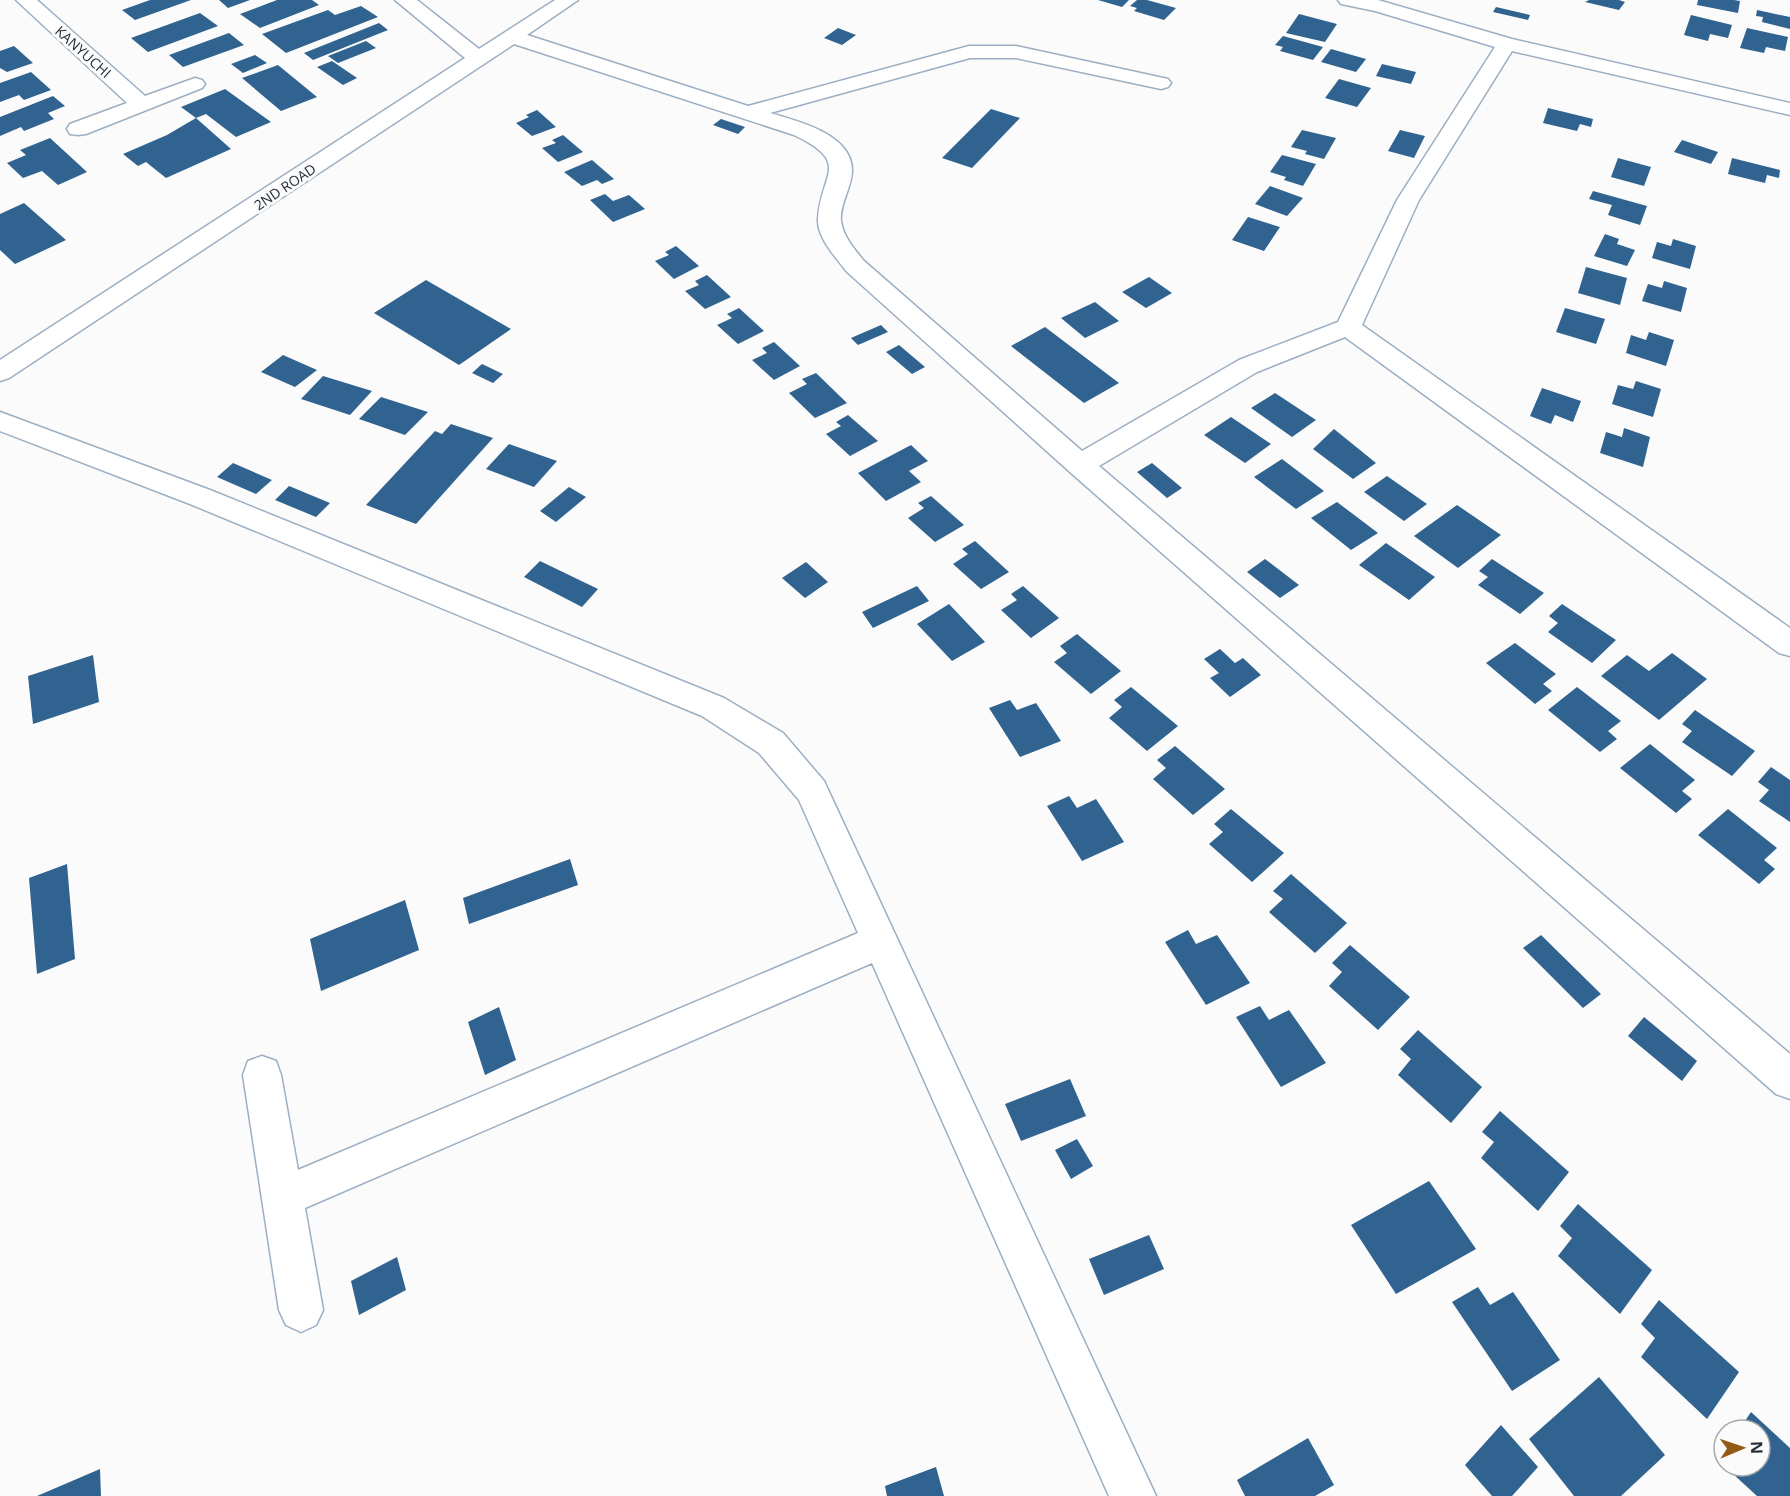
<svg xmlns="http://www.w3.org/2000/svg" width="1790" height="1496" font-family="'Open Sans',sans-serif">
<rect width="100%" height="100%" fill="#fbfbfb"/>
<path fill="#30638f" d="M150 0H191L135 20 122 10Z
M219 0H250L228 8Z
M277 0H312L319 5 260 28 240 14Z
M1098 0H1129L1122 7Z
M1137 0H1147L1176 8 1164 20 1134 11 1137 8 1130 6Z
M1589 0H1619L1625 2 1619 10 1585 2Z
M1698 0H1734L1740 1 1738 13 1697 5Z
M361 6 378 17 286 53 262 34 328 10 335 15Z
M1496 7 1530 15 1528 20 1493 12Z
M1757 10 1790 17V29L1762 22 1763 17 1756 16Z
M200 13 218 26 148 52 131 38Z
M1299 14 1337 24 1325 42 1286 33Z
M1691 15 1732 25 1728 38 1710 34 1708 41 1684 35Z
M379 23 388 30 313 60 304 53Z
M838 28 856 35 842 45 824 38Z
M1747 28 1788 37 1785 51 1766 47 1764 53 1740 48Z
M229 33 244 45 183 67 169 55Z
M1283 36 1323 47 1313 60 1280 51 1283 47 1275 45Z
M366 41 376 48 338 63 328 56Z
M14 46 33 63 7 72 0 68V51Z
M1331 49 1366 59 1356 72 1321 62Z
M255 55 267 63 243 73 231 64Z
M332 61 357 78 343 85 317 67Z
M1382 64 1416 72 1411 84 1376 76Z
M278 65 317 97 281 111 242 78Z
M31 72 51 90 24 100 19 95 0 102V83Z
M1339 79 1371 88 1357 107 1325 98Z
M225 89 271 122 236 137 206 114 196 118 231 149 166 178 146 162 138 166 123 154 167 135 196 118 181 107Z
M53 96 65 106 48 113 54 119 24 131 21 127 0 136V117Z
M1548 108 1593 119 1591 127 1580 124 1577 131 1543 123Z
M991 109 1020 118 972 168 942 158Z
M537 110 556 127 532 136 516 123 529 117 526 115Z
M721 119 745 127 738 134 713 125Z
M1302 130 1336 138 1324 159 1305 154 1307 151 1291 147Z
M1400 130 1425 136 1414 158 1388 151Z
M563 135 583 152 558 162 542 148 556 143 552 140Z
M50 138 87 172 58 185 42 171 23 178 7 163 26 155 20 150Z
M1682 140 1718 152 1711 164 1674 152Z
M1282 155 1316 164 1303 186 1284 180 1286 177 1270 172Z
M1618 158 1651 167 1644 186 1611 177Z
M1732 158 1780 170 1779 178 1767 175 1765 183 1728 174Z
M592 160 614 179 602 184 597 180 582 186 564 172Z
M1270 186 1303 198 1287 216 1255 204Z
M1593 191 1647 206 1640 225 1608 215 1612 205 1589 199Z
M605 194 613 201 629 195 645 209 613 222 590 200Z
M24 203 66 240 15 264 0 250V214Z
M1248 217 1280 227 1264 251 1232 240Z
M1605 234 1619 239 1617 244 1635 250 1627 266 1594 256Z
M1673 239 1696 246 1690 269 1652 258 1657 242 1671 246Z
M676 246 699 266 674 279 655 261 669 255 665 252Z
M1586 267 1627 278 1620 305 1578 293Z
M707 275 731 297 705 309 685 291 699 285 695 281Z
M1149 277 1172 293 1146 308 1122 292Z
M426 280 511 329 459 365 374 313Z
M1664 281 1687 288 1681 312 1642 301 1648 284 1662 288Z
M1095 302 1119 321 1085 338 1061 318Z
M739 308 764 331 738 344 717 325 732 318 727 314Z
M1565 308 1605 319 1596 344 1556 332Z
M881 325 888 332 858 345 851 338Z
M1045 327 1119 383 1084 403 1011 346Z
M1649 332 1674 340 1666 366 1626 353 1631 335 1646 340Z
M774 342 800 366 774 380 752 360 767 353 762 348Z
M899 345 925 367 912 374 886 352Z
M283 355 317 370 295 387 261 372Z
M482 364 503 374 493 383 472 373Z
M816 373 847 403 815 418 789 393 807 384 802 379Z
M323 376 372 391 350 415 301 399Z
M1636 381 1661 389 1653 417 1612 404 1618 385 1633 389Z
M1542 388 1581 401 1573 422 1555 415 1551 424 1530 416Z
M1275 393 1316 420 1292 437 1251 408Z
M381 397 428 412 405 435 359 419Z
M848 415 878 441 850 456 826 434 841 426 836 422Z
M1231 417 1271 444 1245 463 1204 435Z
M451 424 493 438 416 524 366 505 435 431 442 434Z
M1624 428 1650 437 1643 467 1600 453 1606 432 1622 437Z
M1334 429 1376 463 1353 479 1313 449Z
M509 444 557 461 534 487 486 469Z
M911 445 928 461 909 471 921 482 886 501 858 473Z
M1282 459 1324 491 1296 509 1254 477Z
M233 463 272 480 256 494 217 477Z
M1152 463 1182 488 1167 498 1137 472Z
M1387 476 1427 504 1404 521 1364 492Z
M289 486 330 503 316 517 275 500Z
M569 487 586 497 556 522 540 511Z
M931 496 964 525 935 542 908 518 924 508 918 503Z
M1337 502 1378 533 1351 550 1311 518Z
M1457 505 1501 535 1458 568 1414 536Z
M975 541 1009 572 981 589 953 564 968 554 962 549Z
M1386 543 1435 577 1409 600 1359 565Z
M1265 559 1299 585 1280 598 1247 572Z
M1492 559 1544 593 1520 614 1478 585 1488 577 1479 571Z
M540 561 598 589 582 607 524 577Z
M806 562 828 582 805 598 782 578Z
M917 586 929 601 873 628 862 612Z
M1023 586 1059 618 1031 638 1001 610 1017 600 1011 594Z
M949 604 985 642 952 661 917 624Z
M1562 604 1616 640 1592 663 1548 632 1558 623 1549 616Z
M1077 634 1121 671 1091 694 1054 662 1067 653 1060 646Z
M1515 643 1556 674 1543 684 1552 691 1535 704 1486 663Z
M1220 649 1235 663 1243 658 1261 675 1230 697 1210 678 1219 673 1204 659Z
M1672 653 1707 679 1659 720 1601 676 1627 655 1649 671Z
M93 655 99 702 33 724 28 676Z
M1131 687 1178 726 1147 751 1109 718 1122 707 1114 700Z
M1577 687 1621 721 1608 731 1617 739 1600 752 1548 710Z
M1010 700 1017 710 1036 703 1061 741 1020 757 989 708Z
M1695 710 1755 751 1732 776 1682 742 1692 731 1682 724Z
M1650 744 1695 780 1682 791 1692 799 1676 813 1620 768Z
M1175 746 1225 789 1193 815 1153 779 1166 768 1157 760Z
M1771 767 1790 780V822L1759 801 1769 790 1758 782Z
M1069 796 1077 808 1096 799 1124 842 1082 861 1047 806Z
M1231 809 1284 853 1252 882 1209 844 1223 832 1214 824Z
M1728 809 1777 848 1764 860 1775 869 1759 884 1698 835Z
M570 859 578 885 469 924 463 898Z
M67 864 75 959 37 974 29 878Z
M1291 874 1347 923 1315 953 1269 912 1283 899 1273 891Z
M405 900 419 950 321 991 310 939Z
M1188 930 1196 944 1217 935 1250 983 1206 1005 1165 942Z
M1541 935 1601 994 1583 1008 1523 948Z
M1350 945 1410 997 1378 1030 1329 986 1342 972 1332 963Z
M1260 1006 1269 1020 1289 1010 1326 1063 1281 1087 1236 1017Z
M499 1007 516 1060 485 1075 468 1022Z
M1644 1017 1697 1061 1682 1081 1628 1036Z
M1418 1030 1482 1087 1451 1123 1398 1075 1411 1059 1400 1049Z
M1070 1079 1086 1116 1021 1141 1005 1104Z
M1500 1111 1569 1172 1538 1211 1481 1158 1494 1142 1482 1132Z
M1077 1139 1093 1166 1071 1179 1055 1150Z
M1429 1181 1476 1249 1396 1294 1351 1225Z
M1578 1204 1652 1270 1620 1314 1558 1256 1572 1238 1560 1226Z
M1149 1235 1164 1269 1104 1295 1089 1259Z
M397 1257 406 1290 359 1315 351 1281Z
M1478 1287 1490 1305 1513 1292 1560 1360 1512 1391 1452 1302Z
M1659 1300 1739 1372 1707 1419 1641 1357 1655 1338 1641 1324Z
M1599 1377 1665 1455 1621 1496H1574L1529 1439Z
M1751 1412 1790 1448V1496H1757L1733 1474 1739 1466H1760V1430H1739Z
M1501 1425 1538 1467 1512 1496H1492L1465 1465Z
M1308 1438 1334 1485 1315 1496H1245L1237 1480Z
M936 1467 944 1496H887L885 1486Z
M100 1469 101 1496H37Z"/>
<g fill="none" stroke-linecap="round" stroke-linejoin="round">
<defs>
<path id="minor" d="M16 0H37L145 96 195 78 202 80 205 84 202 88 86 134 78 135 70 134 67 129 70 124 127 103Z
M395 0H417L479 49 555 0H578L527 35 748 106 969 46H1016L1168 79 1171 83 1168 87 1161 89 1016 58H970L770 113C797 121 853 134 852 171 852 187 839 205 841 221 843 236 854 249 864 261L1082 451 1239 360 1338 322 1397 200 1495 47 1375 11 1341 4 1338 0H1378L1512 39 1790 103V115L1512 51 1419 200 1362 325 1790 628V656L1779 653 1345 337 1257 372 1099 466 1790 1054V1099L1776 1094 1070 472 846 271C836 257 817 238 818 219 820 174 853 163 794 135L514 44 9 378 0 381V360L465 58Z
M0 412 210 490 724 698 783 733 824 781 1156 1496H1109L872 963 305 1208 323 1310 316 1325 301 1332 286 1325 279 1310 243 1075 248 1061 262 1056 276 1061 281 1075 298 1170 858 933 799 800 759 753 702 716 190 504 0 431Z"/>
</defs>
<use href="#minor" stroke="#9cafc2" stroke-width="3"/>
<use href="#minor" fill="#fff" fill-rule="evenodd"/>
</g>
<g text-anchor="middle" stroke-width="6" stroke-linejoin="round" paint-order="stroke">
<g font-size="14" fill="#262e35" stroke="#fbfbfb">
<text transform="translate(83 52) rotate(42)" y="5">KANYUCHI</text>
<text transform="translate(285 187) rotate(-34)" y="5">2ND ROAD</text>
</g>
</g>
<g transform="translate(1742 1448) rotate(88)"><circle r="28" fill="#fbfbfb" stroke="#a6a9ac" stroke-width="1.5"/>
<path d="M0-4.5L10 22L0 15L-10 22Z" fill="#925b13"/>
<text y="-9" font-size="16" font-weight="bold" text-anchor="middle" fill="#262e35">N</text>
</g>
</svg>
